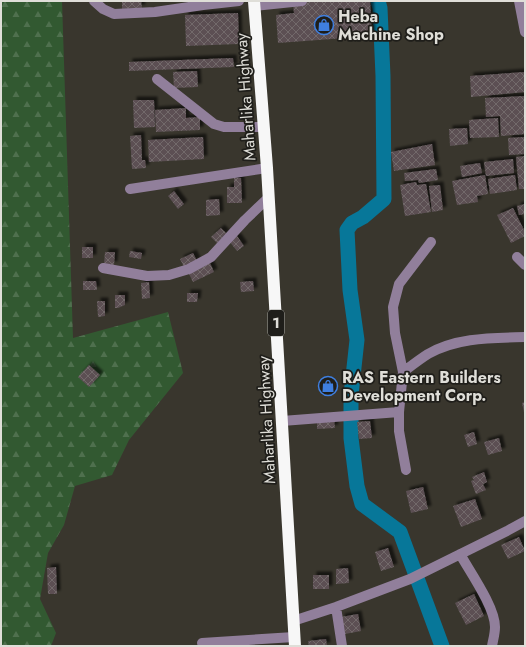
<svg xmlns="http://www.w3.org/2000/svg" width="526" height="647" font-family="Jost,sans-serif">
<defs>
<pattern id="forest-firs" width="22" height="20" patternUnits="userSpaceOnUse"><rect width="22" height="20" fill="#325931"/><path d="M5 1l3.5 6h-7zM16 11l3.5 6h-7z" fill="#4f704e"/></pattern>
<pattern id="building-cross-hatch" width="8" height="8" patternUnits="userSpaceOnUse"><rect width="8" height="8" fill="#5b5053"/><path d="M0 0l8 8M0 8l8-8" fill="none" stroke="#72696b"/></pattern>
<filter id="shadow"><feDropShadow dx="3.5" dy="-3.5" stdDeviation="1" flood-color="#0009"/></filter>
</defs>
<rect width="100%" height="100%" fill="#39362d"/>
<path fill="url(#forest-firs)" d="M1 1H62L73 338 168 312 183 373 129 440 112 475 75 486 64 525 48 553 40 599 56 633 51 646H1Z"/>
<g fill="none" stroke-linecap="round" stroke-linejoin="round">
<path stroke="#077799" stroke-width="15" d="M378 1 380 8 383 76 384 199 363 217 352 223 347 230 350 290 357 340 351 395V438L357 486 362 504 400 532 442 646"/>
</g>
<path fill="url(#building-cross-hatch)" filter="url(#shadow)" d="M122 1H141L142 8 122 9Z
M323 1H370L372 36 278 43 276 15 294 13 293 3Z
M238 13 239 44 186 46 185 15Z
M233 58 234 67 129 71V62Z
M197 71 198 87 174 88 173 72Z
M525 72V92L471 97 470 76Z
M525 96V134L501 136 500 116 486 117 485 98Z
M133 100H154L155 127 134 128Z
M186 108V118L200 117V130L156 132 155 110Z
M498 118 499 137 470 138 469 120Z
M467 128 468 144 450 146 449 129Z
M141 135 142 160H145L146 168 132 169 130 136Z
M203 137 204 159 149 162 148 140Z
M525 137V154L509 155 508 138Z
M432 144 435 165 394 171 391 152Z
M525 156V189H519L516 157Z
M513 159 514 173 486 176 484 162Z
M480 163 482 173 462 177 460 166Z
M436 169 438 180 419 183 418 180 405 181 404 173Z
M485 175 488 194 477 196 478 202 457 205 452 181Z
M515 175 517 190 490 194 488 179Z
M234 178H241L242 203H227V187H234Z
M416 182 417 185 426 184 431 212 405 216 400 185Z
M440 185 443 210 432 212 429 186Z
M174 191 184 204 178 209 168 196Z
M219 199 220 215 206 216V200Z
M525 204V214L519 215 517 206Z
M513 208 525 232V236L511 243 497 215Z
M221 228 226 233 217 243 211 237Z
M237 236 244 246 237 251 229 241Z
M82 247H93V258H82Z
M130 251 142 253 141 259 129 257Z
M105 252H115L114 265 104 264Z
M193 253 197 261 184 267 180 259Z
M210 263 214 272 193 282 189 274Z
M83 281H96L97 290H83Z
M253 281 254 291 241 292 240 282Z
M149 282 150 298 142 299 141 283Z
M187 293H198L197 302H187Z
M115 295H125V305L118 308H115Z
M97 301H105V316L98 317Z
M89 365 100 375 89 387 78 377Z
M525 402V412H524L522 403Z
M334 420 335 428 317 429V421Z
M370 421 372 438 359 439 357 422Z
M474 432 477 444 468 447 464 435Z
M499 438 502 451 488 455 484 442Z
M484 472 487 482 483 484 486 490 476 494 471 481 474 480 472 477Z
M423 487 428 509 411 513 406 491Z
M475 499 482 519 461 527 453 506Z
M519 537 525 551 508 559 501 545Z
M388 548 394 567 381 571 375 552Z
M56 567 57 594H48L47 568Z
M348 568 349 583 336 584V569Z
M313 575H329V589H313Z
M474 594 484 616 466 625 455 603Z
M358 614 361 631 345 634 341 617Z
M326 639 327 646H309L308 641Z"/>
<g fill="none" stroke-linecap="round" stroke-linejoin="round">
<path stroke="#917f9b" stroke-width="10" d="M94 1 103 9 114 14 155 12 203 5 239 1
M519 1 525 32
M254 6 302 1
M157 79 214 124 224 127H264
M130 189 267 168
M517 257 525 265
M103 268 147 276 169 275 189 269 211 257 245 220 268 198
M403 372 395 333 393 307 399 284 431 242
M282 421 399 412
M406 470 399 431V412L403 372C411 366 420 359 428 354 457 337 493 338 525 337
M460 554C470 572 495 607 495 627 495 634 493 640 492 646
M336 607 342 646
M293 621 336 607 410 579 507 531 525 521
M202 643 294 637"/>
<path stroke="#f7f7f7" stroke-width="12" d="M254 1 267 168 295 646"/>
</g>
<defs>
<symbol id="shop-ring" viewBox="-11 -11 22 22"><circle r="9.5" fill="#1f1e1a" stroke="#3f7fe0" stroke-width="1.5"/><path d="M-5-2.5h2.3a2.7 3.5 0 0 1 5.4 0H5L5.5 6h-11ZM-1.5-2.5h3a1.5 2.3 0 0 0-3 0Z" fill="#3f7fe0"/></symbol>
</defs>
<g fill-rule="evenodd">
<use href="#shop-ring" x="313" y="14" width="22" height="22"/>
<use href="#shop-ring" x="317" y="375" width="22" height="22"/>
</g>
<g text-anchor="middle" stroke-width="3.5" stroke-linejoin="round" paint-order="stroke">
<rect fill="#1f1e1a" stroke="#a5a49f" stroke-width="1" x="268" y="310" width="16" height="26" rx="3"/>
<g font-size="15" font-weight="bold" fill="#dfded8">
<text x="276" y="328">1</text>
</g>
<g font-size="16" font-weight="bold" fill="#dfded8" stroke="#1f1e1a" text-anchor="start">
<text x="338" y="22">Heba<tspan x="338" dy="18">Machine Shop</tspan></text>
<text x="342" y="383">RAS Eastern Builders<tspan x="342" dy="18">Development Corp.</tspan></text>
</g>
<g font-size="16" fill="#dfded8" stroke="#1f1e1a">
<text transform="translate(245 97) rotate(-94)" y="6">Maharlika Highway</text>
<text transform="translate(266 420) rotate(-93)" y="6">Maharlika Highway</text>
</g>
</g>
<rect width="526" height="647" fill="none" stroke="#dfded8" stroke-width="4"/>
</svg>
